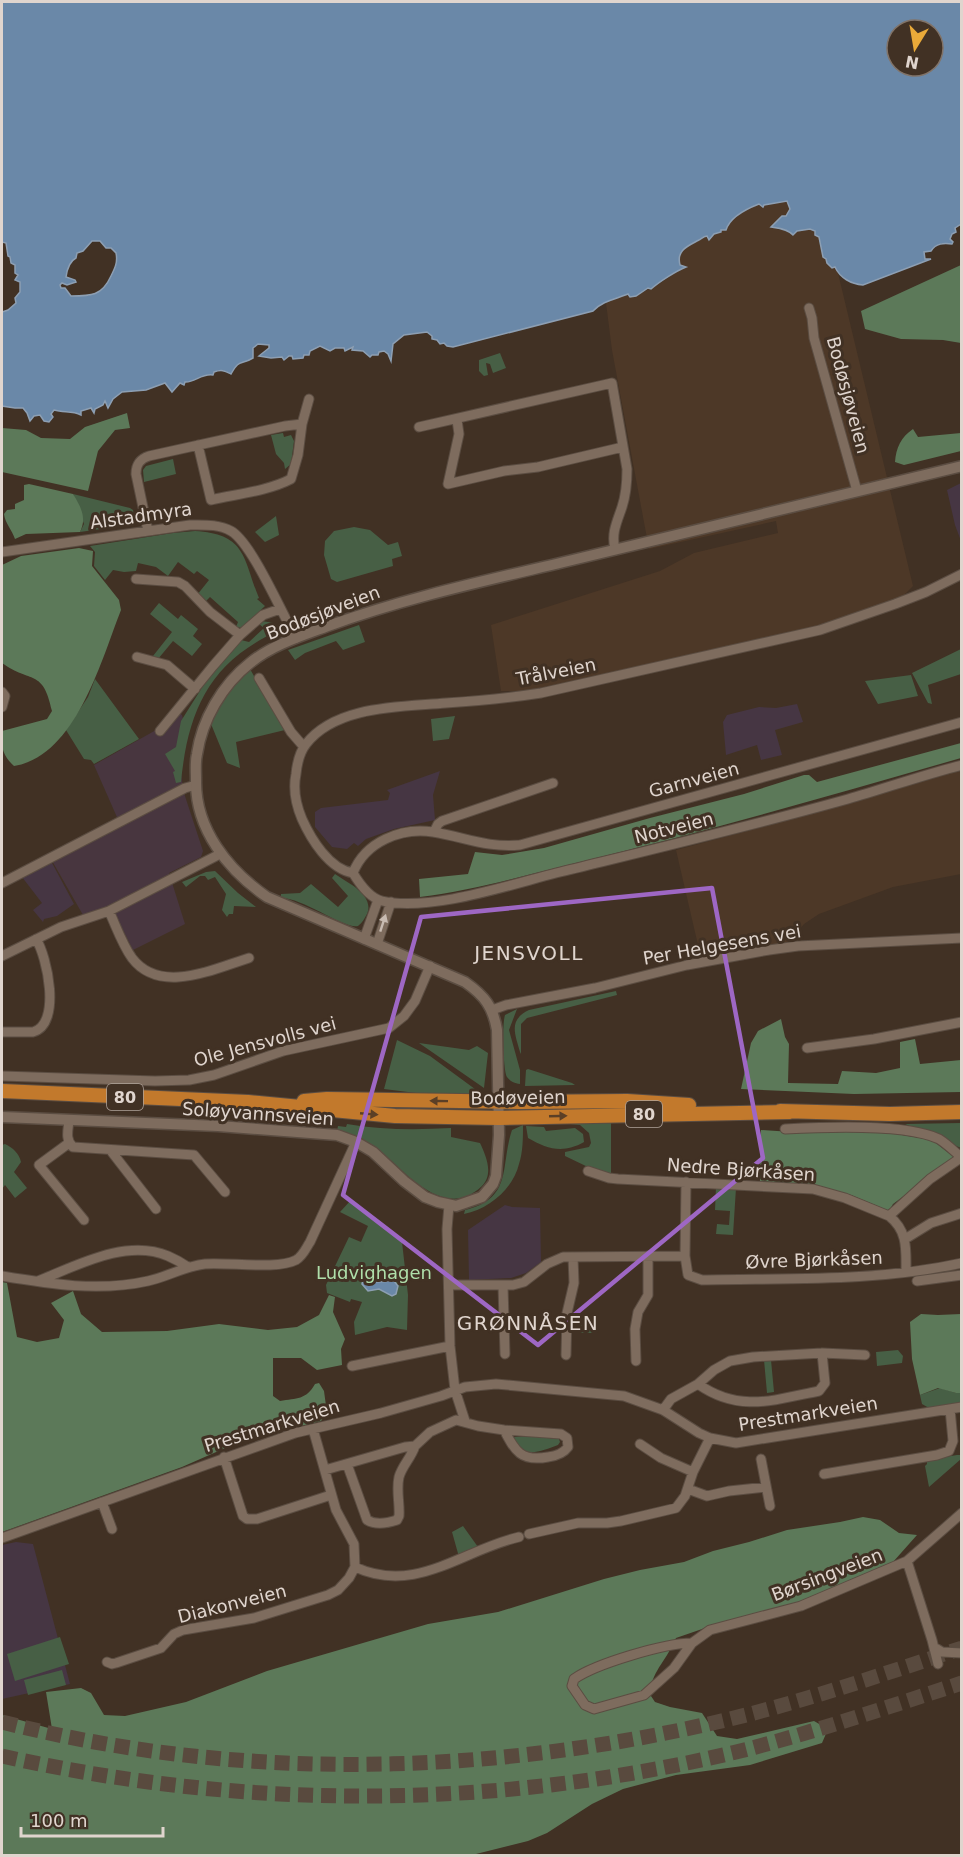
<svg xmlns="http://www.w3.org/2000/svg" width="963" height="1857" font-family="'DejaVu Sans',sans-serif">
<rect width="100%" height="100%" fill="#413124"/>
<path fill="#48363f" d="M175 709 182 715 185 726 178 754 184 793 203 851 201 857 169 873 185 924 133 950 111 906 83 915 51 859 120 824 94 765 156 730Z"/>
<path fill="#4d3827" d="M784 200 787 201 790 209 786 216H782L772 226 779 230 785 229 796 233 797 231 810 229 816 231 819 237 823 257 835 267 838 273 913 586 903 596 817 628 531 691H501L491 625 660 571 694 553 778 533 776 521 649 549 612 350 606 303 615 297 639 294 659 284 682 268 679 264 680 254 685 247 692 241 699 240 702 236 714 234 747 209 759 204Z
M961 770V874L893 887 819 914 804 924 792 939 787 942 701 958 676 850 852 803Z"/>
<path fill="#463643" d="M961 483V541L955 525 947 490Z
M797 704 803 722 775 730 782 755 761 760 757 745 726 755 723 722 727 715 759 707 776 708Z
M440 771 433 795 435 820 394 829 366 839 358 846 354 843 347 849 332 847 315 827V812L321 808 388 800 390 793 387 790Z
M51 861 74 904 57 916 44 919 43 922 33 910 42 903 22 877Z
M505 1205 512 1207 540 1208 541 1262 526 1273 511 1278 469 1280 468 1230Z
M16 1542 33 1544 70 1684 2 1699V1545Z"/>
<path fill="#475f45" d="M500 353 506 368 493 373 490 364 486 363 488 375 484 376 479 371V360Z
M283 433 284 437 291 435 294 441 291 464 285 469 284 463 276 454 271 435Z
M173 459 176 474 144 482 143 470 146 466Z
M73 494 130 508 133 510 135 522 129 525 80 532 84 524Z
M276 516 279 535 265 542 255 532Z
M354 527 370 530 388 545 398 542 402 556 392 559 393 566 337 582 331 579 324 555 325 541 334 531Z
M195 531C247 534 243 559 259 598L257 599 265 606 242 628 236 627 238 622 210 597 205 602 197 595 209 580 197 571 194 574 178 562 168 576 156 567 138 563 136 571 124 572 113 570 105 580 94 566 95 552 90 546 173 533Z
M159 603 178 619 181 615 198 629 193 636 202 644 192 656 173 641 158 659 153 656 172 632 150 614Z
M262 621 274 623 278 631C209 662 188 711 181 782L176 783 173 772 175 771 165 754 176 747 181 721 208 678 241 640 249 642 264 628 259 624Z
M359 625 365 642 343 650 336 641 305 653 295 660 288 650Z
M961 649V674L928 685 932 704 928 703 912 673Z
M250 669 285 730 236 742 240 768 227 763 211 724C221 702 233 685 250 669Z
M911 675 918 696 878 704 865 681Z
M95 679 139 739 94 764 91 760 84 759 66 730 88 697Z
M455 716 449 739 433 741 431 719Z
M215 871 238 893 256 907 234 906 233 914H229L227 917 222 910 226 894 215 877 208 880 205 876H200L186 887 182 882 206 872Z
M335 874C348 883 375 895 367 914 364 919 363 922 358 926 343 929 304 898 281 898V894L300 893 311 884 338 907 348 896 332 878Z
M616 991 617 995 527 1018 521 1024V1054L520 1052C515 1034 508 1020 529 1010Z
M517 1009 509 1030 520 1070V1084C514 1083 511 1082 507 1077 503 1070 502 1024 505 1015Z
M397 1040 430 1056 479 1092 476 1095 424 1094 384 1089Z
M419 1043 469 1050 477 1046 488 1053 484 1088Z
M528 1069 572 1083 575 1085 525 1086 526 1070Z
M583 1121H611V1174L590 1168 565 1156V1152L589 1147 591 1143 589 1133 580 1125 570 1124Z
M961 1123V1148L905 1124Z
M347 1124C382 1130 416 1130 451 1128V1137L480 1143C486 1156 494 1174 482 1186 443 1223 404 1169 376 1148 364 1140 351 1135 337 1131L338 1126 346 1127Z
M523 1125C523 1138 523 1152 519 1164 513 1189 489 1209 464 1214L465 1210C513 1199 500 1166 512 1130Z
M526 1126 544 1127 546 1131 575 1128 583 1134 584 1142C563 1154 547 1149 528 1138Z
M5 1144C13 1148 19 1153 21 1162L14 1172 27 1188 15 1198 5 1185 2 1189V1145Z
M716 1187 736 1188 733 1235 716 1234 717 1224 729 1225 730 1211 715 1210Z
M351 1200 402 1242 408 1295 407 1330 387 1327 355 1335 354 1322 362 1302 351 1299 350 1302 327 1293 326 1285 349 1237 361 1242 368 1226 340 1212Z
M570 1318 598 1320 596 1333H569Z
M898 1350 903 1356 902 1363 877 1366 876 1352Z
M764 1360H771L774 1392 767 1393Z
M940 1388 956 1393H961V1403L929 1408 922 1404 920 1395Z
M528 1436 559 1439 560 1442 558 1445C541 1451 521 1461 514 1437Z
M957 1455H960L961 1459 929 1487 925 1466 927 1464V1460Z
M463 1526 478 1547 459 1557 452 1532Z
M60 1637 69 1664 15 1681 7 1654Z
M62 1670 66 1685 28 1695 24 1680Z"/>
<path fill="#5c7959" d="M961 265V343L943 340 901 339 865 329 861 311Z
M127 413 130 428 115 430 98 451 88 491 2 472V428L26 430 41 438 70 439 85 427Z
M913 429 918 437 961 433V451L904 465 895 462C896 448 901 437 913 429Z
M29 484 73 494C81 507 87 518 80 532L26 534 15 539C12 530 5 523 4 514L7 510 15 509V504L24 500V485Z
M79 548 93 551 92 566 119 600 121 610C101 661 76 756 14 766 2 755 1 747 2 731L47 719 52 711C43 668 31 684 2 663V565L21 556Z
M961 743V758C836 794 711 830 584 861 529 874 476 890 420 897L419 879 468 874 475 852 502 855 544 848 650 818 744 794 804 775H809L817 782Z
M781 1019 785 1037 789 1044 788 1083 838 1084 842 1071 876 1073 900 1068V1042L915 1039 920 1064 961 1060V1092L854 1094 741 1089 751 1043 758 1031Z
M761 1130 792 1132H884L932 1140 955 1158 893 1204 889 1211 851 1195 816 1185 760 1181Z
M2 1282 7 1283 17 1337 37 1342 59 1338 64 1320 51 1303 73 1291 81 1314 102 1332 167 1331 219 1324 268 1330 297 1327 319 1315 329 1295 335 1297 333 1312 345 1339 341 1349 342 1365 317 1370 301 1358H273V1396L280 1401C297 1398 306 1400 315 1384L319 1383 324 1391 327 1413 321 1421 292 1428 264 1431 182 1467 2 1532Z
M921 1314 938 1315 961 1314V1393H956L938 1388 920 1395 912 1359 910 1322Z
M863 1517 880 1520 899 1533 917 1535 893 1562 851 1582 801 1603 705 1628 676 1638C667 1660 654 1668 649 1693L655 1702 670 1707 702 1713 717 1736 737 1739 814 1721 828 1729 822 1743 750 1765 676 1775 623 1789 592 1804 547 1833 528 1841 472 1855H2V1715L52 1729 46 1692 81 1688 91 1693 104 1715 125 1716 186 1702 267 1671 428 1624 498 1612 604 1579 640 1570 684 1562 713 1551 749 1542 787 1530 840 1522Z"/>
<path fill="#6a88a8" stroke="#8d9fb3" stroke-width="1.5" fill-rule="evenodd" d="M2 2H961V224L955 228 956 232 952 234 950 239 953 242 952 244C944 243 936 243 931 251L924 252 925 259H931L863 285C851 284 840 278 835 267L832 268 827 263 826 259 823 257 819 237 815 235V231L810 229 797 231 793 235C788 229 778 228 771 227L782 216H786L790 209 787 201 764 205 763 207 759 204C746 209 730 217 726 230H721V232L714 234 709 240 707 236C704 236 702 238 699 240 688 246 676 250 680 265L686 267C676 271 659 282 651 289L648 288 636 296 630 297 628 294C616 299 602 301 593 311L453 347 447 346 444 343 440 344 437 340 432 339V336L427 332 404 335 393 344 391 361 388 354 384 351 379 352 378 355H372L370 357 363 351 352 350 353 347 345 351 344 348H335L330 351 320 346 310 351 309 355H304L303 358 293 359 292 356H289L284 360 282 357 271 358 259 356 269 348V345L258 344 253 348V358C240 366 240 358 231 374 225 371 222 369 214 372L213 375C202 373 194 383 185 382L184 385 180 383 172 392 165 383 146 390 122 392 113 399 108 408 105 401 103 405 95 409 94 413 91 408 81 411V415C72 410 64 413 54 410L51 414 53 417 49 422 44 421 40 415 34 416 30 421 27 413 23 408H15L2 406V312L8 310 16 303 15 298 20 292V282L15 280 18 275 15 273V265L11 263 10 257 8 256 6 243 2 242ZM897 30H933V66H897ZM92 241H100L106 248H111L116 253C118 262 115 268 111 276 102 296 91 296 71 296L65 288H61L60 285 62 283 67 285 76 282 75 280 66 277C67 270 70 261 76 258L77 253 83 251Z
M367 1278 377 1282 394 1281 398 1286 396 1294 392 1296 379 1289 368 1291 362 1284 363 1280Z"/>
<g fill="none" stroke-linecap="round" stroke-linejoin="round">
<path stroke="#594a3e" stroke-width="15" stroke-dasharray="15 8" stroke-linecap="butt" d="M2 1722C235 1781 484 1776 717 1722 800 1703 881 1675 962 1648
M2 1756C244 1810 494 1810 736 1752 813 1733 887 1707 962 1683"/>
<defs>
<path id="minor" d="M809 308 812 318 814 338 857 491
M457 420 459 434 448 484 504 471 538 467 623 447
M302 424 309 399
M419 427 612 383 627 469C627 482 626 495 622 507 617 522 611 533 615 549
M148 531 136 474C136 464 140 459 149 456L285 426 302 424 298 455 291 479C268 491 237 494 211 500L198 445
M2 552 190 525C204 525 219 524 231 531 252 543 282 614 296 638
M136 579 178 582 185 586 210 612 240 635
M137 657 167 665 195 689
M259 678 291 732 304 747
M2 692 5 696 2 707
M962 722 520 845C486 848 465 837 433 832 401 827 365 842 353 873 359 883 370 898 382 901 429 912 509 885 556 873 654 849 751 826 848 799 886 788 923 775 962 765
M160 731 213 666 240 635 263 615 280 609
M434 832 438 824 442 821 553 783
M353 873C329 869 311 839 302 819 296 805 293 789 296 774 297 764 299 753 306 744 336 705 402 707 446 703 478 701 509 698 541 693L820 630 895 604 926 592 962 574
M2 883 185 788 196 785
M109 911C116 926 122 944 132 958 160 995 213 969 249 958
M364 939 378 900
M377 944 391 902
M2 956 61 927 109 911 220 854
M492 1010 506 1005 595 988 687 965 769 950 798 946 962 938
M2 1032H33C62 1024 47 956 36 939
M807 1048 874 1039 962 1022
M2 1076 155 1081 189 1080 214 1075 283 1051 389 1028 404 1016 415 1001 430 966
M69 1121C68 1130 65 1140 73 1147L194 1155 225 1192
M785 1129C823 1127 906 1123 939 1139 947 1144 954 1151 961 1157
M69 1143 39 1165 84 1220
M111 1151 156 1209
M588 1171 609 1178 618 1179 813 1189 845 1198 889 1216
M449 1205 447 1229 450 1346 455 1390 465 1421
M905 1239 931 1223 962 1213
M685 1256 686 1182
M906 1272C906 1249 908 1231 889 1216L930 1179 962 1157
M2 1276C50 1284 99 1292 148 1281 167 1277 185 1266 205 1264 229 1262 277 1270 296 1260 303 1256 306 1248 310 1242L356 1142
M38 1281C76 1266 126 1238 168 1256 175 1259 182 1263 188 1267
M917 1281 962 1275
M449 1285H513L524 1282 547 1264 563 1257 685 1256 688 1275 702 1280C789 1278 876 1282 962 1263
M503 1286 505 1354
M566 1355 567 1313 574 1283 573 1257
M636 1361 635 1329 638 1312 648 1295V1256
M352 1366 450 1346
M698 1384C739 1413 774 1400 819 1391L825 1383 822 1353
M663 1410 671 1399 698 1384 714 1370 730 1361 753 1357 822 1353 865 1355
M640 1444 661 1458 693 1472
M224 1457 243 1516 247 1519H257L331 1495
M761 1459 770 1506
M347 1464 367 1520C375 1525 388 1523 397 1520L399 1516C400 1504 396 1490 399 1477 402 1466 411 1458 415 1446
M325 1470 405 1447 415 1446 430 1432 456 1420 478 1426 504 1430 561 1434 567 1438 568 1447C563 1454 556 1456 548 1457 521 1462 515 1451 504 1430
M824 1474 937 1455 949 1451 953 1441 950 1409
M688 1489 707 1496 729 1491 766 1487
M102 1502 112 1529
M529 1534 578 1523H607L621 1521 676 1508 685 1496 693 1472 710 1438
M2 1538 295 1433 381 1413 441 1396 465 1387 496 1384 624 1396 663 1410 699 1433 710 1438 736 1443 962 1407
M907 1561 932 1640 938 1664
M355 1567C416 1595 462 1550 519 1537
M692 1643C665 1643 595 1664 574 1679L572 1686 585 1705 594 1709 644 1695 674 1668 692 1643 710 1630 801 1606 907 1561 962 1513
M934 1647 942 1652 962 1653
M107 1662 112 1664 116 1663 161 1648 174 1634 183 1630 254 1618 328 1595 338 1590 349 1578 355 1567 354 1544 336 1510 313 1429"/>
<path id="tertiary" d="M2 1117 218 1126 337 1135 356 1142 373 1152 404 1181 425 1197 438 1202 456 1206 482 1197 493 1184 496 1176 499 1135 497 1030C493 1007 485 996 465 982L267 897C228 870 195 829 196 780 196 771 195 762 197 754 202 720 222 685 250 663 272 645 301 636 328 626 405 598 484 581 564 562 697 531 829 497 962 466"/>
<path id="primary" d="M2 1091 248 1102 395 1116 499 1118 790 1112
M304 1101 327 1099 519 1102 627 1101 689 1105
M780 1111 890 1114 962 1112"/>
</defs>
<use href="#minor" stroke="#5b4d42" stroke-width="11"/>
<use href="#tertiary" stroke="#5b4d42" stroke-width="13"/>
<use href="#primary" stroke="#5b4d42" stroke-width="16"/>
<use href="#minor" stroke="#7e6c5e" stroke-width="9"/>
<use href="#tertiary" stroke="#7e6c5e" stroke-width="10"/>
<use href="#primary" stroke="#c2792c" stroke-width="14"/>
</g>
<defs><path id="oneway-solid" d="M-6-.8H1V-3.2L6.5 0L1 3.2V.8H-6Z" transform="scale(1.5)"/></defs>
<use fill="#c8bbb2" href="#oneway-solid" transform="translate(383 923) rotate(-72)"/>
<g fill="#5b3f26">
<use href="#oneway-solid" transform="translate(439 1101) rotate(-179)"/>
<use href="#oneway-solid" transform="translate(369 1114) rotate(5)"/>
<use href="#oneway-solid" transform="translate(558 1116) rotate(-2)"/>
</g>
<path fill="none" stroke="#9e67c4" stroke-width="4.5" stroke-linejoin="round" d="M712 888 763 1158 538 1345 343 1195 421 917Z"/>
<g text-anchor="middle" stroke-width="6" stroke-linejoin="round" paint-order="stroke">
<g fill="#413124" stroke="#b0a49b" stroke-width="1.5">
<rect x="107" y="1084" width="36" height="26" rx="4.5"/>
<rect x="626" y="1101" width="36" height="26" rx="4.5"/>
</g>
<g font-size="16" font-weight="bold" fill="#e0d5ce">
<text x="125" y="1103">80</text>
<text x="644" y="1120">80</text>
</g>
<g font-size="18" fill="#e0d5ce" stroke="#413124">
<text transform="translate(848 395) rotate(75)" y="6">Bodøsjøveien</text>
<text transform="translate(141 516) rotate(-8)" y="6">Alstadmyra</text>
<text transform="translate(323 613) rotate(-21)" y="6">Bodøsjøveien</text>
<text transform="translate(556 672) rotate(-11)" y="6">Trålveien</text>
<text transform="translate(694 780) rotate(-15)" y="6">Garnveien</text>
<text transform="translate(674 828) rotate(-14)" y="6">Notveien</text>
<text transform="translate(722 945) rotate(-10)" y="6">Per Helgesens vei</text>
<text transform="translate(265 1042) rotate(-15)" y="6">Ole Jensvolls vei</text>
<text transform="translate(518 1098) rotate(-1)" y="6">Bodøveien</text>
<text transform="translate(258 1114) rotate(4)" y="6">Soløyvannsveien</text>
<text transform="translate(741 1170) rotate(4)" y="6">Nedre Bjørkåsen</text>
<text transform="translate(814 1260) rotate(-2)" y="6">Øvre Bjørkåsen</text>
<text transform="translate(808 1414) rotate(-9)" y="6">Prestmarkveien</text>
<text transform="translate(272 1426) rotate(-17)" y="6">Prestmarkveien</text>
<text transform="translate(827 1575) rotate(-21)" y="6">Børsingveien</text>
<text transform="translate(232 1604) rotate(-14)" y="6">Diakonveien</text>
</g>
<g font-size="18" fill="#afdfaa" stroke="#413124">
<text x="374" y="1279">Ludvighagen</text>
</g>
<g font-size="20" letter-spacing="1.5" fill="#e0d5ce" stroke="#413124">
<text x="529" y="960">JENSVOLL</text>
<text x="528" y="1330">GRØNNÅSEN</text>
</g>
</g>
<rect width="963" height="1857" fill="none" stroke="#e0d5ce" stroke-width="6"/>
<g transform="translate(915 48) rotate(191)"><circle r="28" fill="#413124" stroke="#817368" stroke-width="1.5"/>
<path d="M0-4.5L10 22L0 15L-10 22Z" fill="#eaaa39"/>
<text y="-9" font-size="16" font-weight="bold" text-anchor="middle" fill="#e0d5ce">N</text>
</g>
<path d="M21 1827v9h142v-9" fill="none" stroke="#e0d5ce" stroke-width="3"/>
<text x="30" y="1827" font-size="18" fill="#e0d5ce" stroke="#413124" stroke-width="4.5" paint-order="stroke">100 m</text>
</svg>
